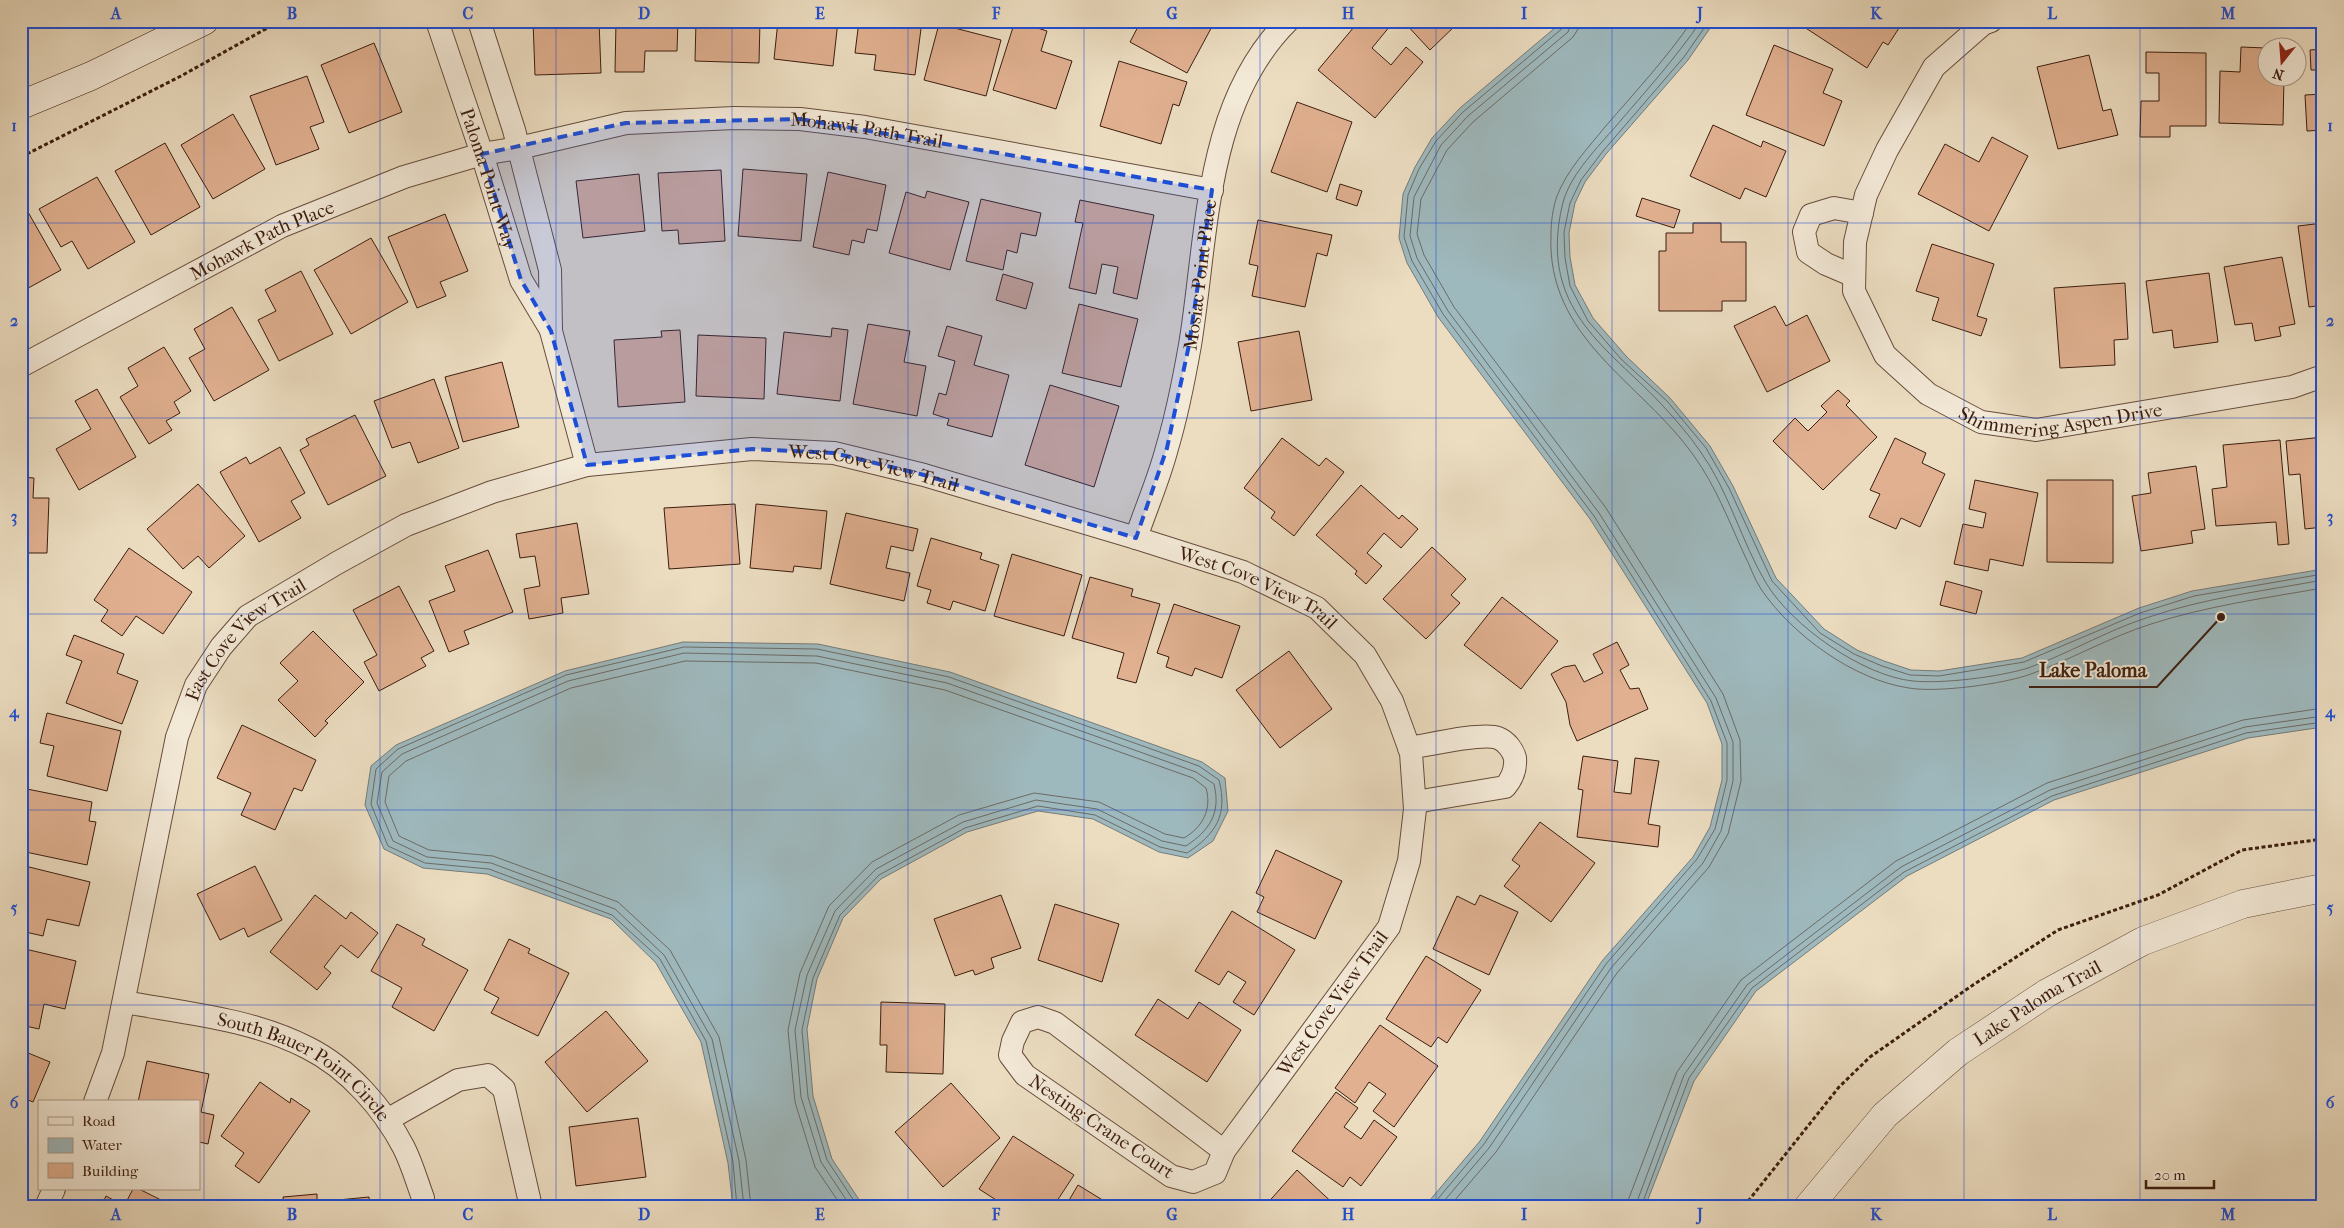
<svg xmlns="http://www.w3.org/2000/svg" width="2344" height="1228" font-family="'IM FELL French Canon',serif">
<rect width="100%" height="100%" fill="#ecddc1"/>
<filter id="stains"><feTurbulence type="fractalNoise" baseFrequency=".004" numOctaves="4"/><feColorMatrix values="0 0 0 0 .2 0 0 0 0 .09 0 0 0 0 .02 0 0 0 .5 -.17"/></filter>
<radialGradient id="worn" r=".72"><stop offset=".6" stop-color="#630" stop-opacity="0"/><stop offset="1" stop-color="#630" stop-opacity=".3"/></radialGradient>
<path fill="#9eb9be" stroke="#767b78" d="M1563 21H1715L1688 60 1606 154 1585 182 1575 203 1569 233 1570 257 1575 285 1593 318 1626 356 1670 398 1710 446 1733 486 1776 578 1824 629 1857 650 1884 661 1911 670 1939 671 2022 658 2139 608 2192 591 2323 569V727L2248 738 2054 800 1907 876 1756 991 1694 1081 1645 1207H1424L1480 1141 1602 961 1693 857 1710 827 1722 780V744L1707 703 1590 519 1438 317 1407 263 1399 238 1403 194 1415 167 1432 138 1460 108Z
M683 642 818 644 950 672 1202 762 1225 778 1228 811 1213 841 1188 858 1159 852 1093 819 1038 811 967 832 881 879 843 918 817 979 807 1029 813 1096 832 1159 864 1207H733L728 1163 701 1042 656 963 611 919 487 874 423 868 384 849 365 805 371 766 396 745 565 671Z"/>
<g fill="none" stroke-linecap="round" stroke-linejoin="round">
<path stroke="#6c6b66" stroke-width="1" d="M1692 21C1666 59 1635 92 1605 127 1588 148 1567 170 1557 196 1553 207 1551 222 1551 234 1546 339 1641 381 1694 456 1715 485 1729 521 1744 554 1750 565 1754 579 1761 589 1792 635 1854 680 1909 688 1937 693 2004 684 2031 674 2072 659 2110 637 2151 624 2207 606 2265 598 2323 588
M1701 21C1675 59 1645 92 1616 126 1597 148 1573 172 1564 199 1561 209 1559 221 1558 231 1550 317 1613 352 1663 406 1676 420 1689 435 1700 451 1729 491 1741 541 1766 583 1792 626 1863 676 1913 681 1942 684 1999 677 2028 668 2068 654 2106 631 2146 618 2204 598 2263 591 2323 580
M1709 21 1684 57 1603 151 1581 180 1570 203 1564 232 1565 258 1570 286 1588 321 1622 360 1667 401 1706 448 1729 488 1772 581 1820 633 1854 654 1882 666 1910 675 1939 676 2024 662 2140 613 2194 596 2323 574
M737 1207 733 1162 706 1041 660 959 612 915 489 869 425 863 388 846 371 804 376 769 398 749 566 675 684 647 817 649 949 677 1199 766 1219 780C1228 815 1216 834 1187 853L1160 847 1095 815 1038 806 965 828 879 875 840 915 813 978 802 1030 808 1097 827 1160 858 1207
M744 1207 739 1161 712 1039 664 955 615 909 491 863 427 857 393 841 377 803 382 772 402 754 568 681 684 653 817 656 947 683 1196 772 1214 784C1221 813 1210 830 1186 846L1162 841 1097 809 1036 800 963 822 876 869 835 911 807 975 795 1030 801 1097 821 1162 851 1207
M751 1207 746 1160 719 1037 670 950 618 902 493 856 429 850 399 836 385 802 389 776 406 761 571 688 685 661 816 663 945 690 1193 778 1206 788C1212 809 1203 827 1184 838L1165 834 1099 802 1034 793 959 815 872 862 829 906 800 973 788 1030 795 1102 815 1167 842 1207
M1431 1207 1484 1144 1606 964 1697 859 1715 829 1727 780V743L1711 701 1594 516 1443 314 1412 261 1404 237 1408 195 1419 169 1436 141 1463 112 1564 27 1565 21
M1439 1207 1489 1148 1611 968 1703 863 1721 831 1733 781V742L1716 698 1599 513 1448 311 1417 258 1410 236 1414 197 1441 145 1468 116 1568 32 1572 21
M1449 1207 1496 1152 1617 973 1709 867 1728 834 1741 781 1740 740 1723 694 1606 508 1454 307 1424 255 1417 234 1421 199 1447 150 1473 122 1573 37 1578 29 1579 21
M1627 1207 1629 1198 1677 1072 1741 980 1896 861 2047 783 2243 720 2323 708
M1635 1207 1684 1075 1747 985 1901 867 2050 790 2245 727 2323 716
M1641 1207 1689 1078 1752 988 1904 872 2052 796 2246 733 2323 722"/>
</g>
<path fill="#e0b090" stroke="#3b1d0e" d="M533 21H599L601 73 535 75Z
M616 21H678L677 51H645L644 72H615Z
M696 21H760L759 63 695 61Z
M778 21H838L833 66 774 59Z
M859 21H922L915 75 874 70 876 55 855 53Z
M1015 21 1047 31 1041 51 1072 61 1056 109 993 90Z
M1141 21H1215L1187 73 1130 42Z
M1359 21H1384L1390 26 1372 48 1391 65 1406 47 1423 62 1375 118 1318 70Z
M1403 21H1460L1430 50Z
M1803 21H1902L1903 22 1888 45 1883 42 1867 68 1801 25Z
M939 24 1001 40 986 96 924 80Z
M374 43 402 112 349 133 321 65Z
M1774 45 1833 69 1823 93 1842 101 1824 146 1746 115Z
M2241 47 2266 48V78H2284L2283 125 2219 123 2220 71 2240 72Z
M2323 49V70H2311L2310 50Z
M2146 52 2206 53V126H2170V137H2140L2141 101H2159V73H2146Z
M2089 55 2103 111 2111 109 2118 135 2058 149 2037 67Z
M1119 61 1187 82 1179 106 1173 104 1161 144 1100 126Z
M307 76 324 122 310 127 319 149 276 165 250 96Z
M2323 94V130L2307 131 2305 95Z
M1297 102 1352 122 1327 192 1271 172Z
M233 114 265 169 213 199 181 145Z
M1713 125 1761 147 1763 141 1786 151 1766 197 1745 188 1740 199 1690 176Z
M1992 137 2028 156 1989 231 1918 194 1945 144 1979 162Z
M165 143 200 207 151 235 115 171Z
M743 169 807 174 801 241 738 236Z
M721 170 725 241 679 244 678 230 662 231 658 173Z
M828 172 886 185 877 231 867 229 864 243 852 240 849 255 813 247Z
M639 174 645 231 583 238 576 181Z
M97 177 135 242 88 269 72 241 61 247 39 209Z
M1340 184 1362 191 1357 206 1336 199Z
M927 191 969 202 950 270 889 253 906 192 925 198Z
M1642 198 1680 210 1674 228 1636 216Z
M981 199 1041 213 1036 236 1021 233 1017 253 1007 250 1003 270 966 261Z
M1080 200 1154 215 1137 299 1113 293 1118 267 1102 264 1096 294 1069 288 1083 223 1075 222Z
M24 205 61 270 21 292V207Z
M445 214 468 271 440 282 446 296 417 308 388 237Z
M1258 220 1332 235 1327 256 1317 253 1305 307 1252 296 1258 266 1249 264Z
M1693 223H1721V242H1746V301H1722V311H1659V251H1666V233H1693Z
M2323 223V305L2309 307 2298 226Z
M371 238 408 302 351 334 314 270Z
M1932 244 1994 264 1977 316 1987 319 1981 336 1932 320 1939 298 1916 291Z
M2282 257 2295 324 2279 327 2281 336 2255 341 2252 323 2235 325 2224 267Z
M301 271 333 334 279 361 258 320 276 311 265 290Z
M2209 273 2218 342 2174 348 2172 330 2153 333 2146 281Z
M1003 274 1033 283 1026 309 996 300Z
M2125 283 2128 339 2114 340 2115 365 2060 368 2054 288Z
M1079 304 1138 319 1121 387 1062 373Z
M1775 306 1786 326 1807 315 1830 361 1767 392 1734 326Z
M232 307 269 370 214 401 189 358 205 349 194 329Z
M868 324 910 331 904 362 926 366 917 416 853 404Z
M947 326 982 336 974 365 1009 375 992 437 947 425 949 419 933 414 939 393 946 395 955 361 938 356Z
M832 328 848 330 840 401 777 394 784 332 831 337Z
M680 330 685 402 618 407 614 340 662 337 661 331Z
M1299 331 1312 400 1251 411 1238 342Z
M698 335 766 338 764 399 696 396Z
M164 347 191 391 174 402 180 413 166 421 172 430 149 444 120 397 138 386 128 368Z
M502 362 519 427 463 442 445 377Z
M434 379 459 448 418 463 410 442 392 448 374 401Z
M1050 385 1119 406 1094 487 1025 465Z
M97 389 136 457 79 490 56 449 91 429 75 401Z
M1838 390 1850 401 1846 405 1877 437 1823 490 1773 441 1795 418 1808 431 1827 412 1821 406Z
M355 415 386 476 328 505 300 450 309 445 306 439Z
M2323 437V527L2305 529 2300 474 2289 475 2286 441Z
M1282 438 1319 466 1326 458 1344 472 1294 536 1271 518 1275 512 1244 488Z
M1895 438 1926 453 1922 463 1945 474 1920 527 1901 518 1896 529 1869 517 1880 494 1870 490Z
M2280 440 2289 544 2278 545 2276 522 2216 526 2212 489 2227 487 2223 445Z
M280 447 305 493 291 501 301 518 259 542 220 472 246 457 250 464Z
M2196 466 2205 529 2191 531 2193 543 2141 551 2132 496 2151 493 2148 473Z
M21 477 34 478 33 498H49L47 553H21Z
M1975 480 2038 493 2023 566 1990 559 1988 571 1954 564 1963 524 1983 528 1986 513 1969 509Z
M2047 480H2113V563L2047 562Z
M198 484 245 536 209 568 198 556 183 569 147 529Z
M1361 485 1399 519 1402 515 1418 529 1401 548 1384 533 1367 553 1382 566 1366 584 1355 574 1357 571 1316 535Z
M735 504 740 564 669 569 664 508Z
M756 504 827 511 821 569 794 566 793 572 750 568Z
M846 513 918 529 913 551 891 546 886 568 910 573 904 601 830 584Z
M577 523 589 594 561 598 563 613 529 619 524 589 540 586 535 556 520 558 516 534Z
M931 538 982 553 980 559 999 565 985 611 953 601 950 610 927 603 931 590 917 586Z
M1432 547 1466 579 1451 595 1460 603 1426 639 1383 599Z
M129 548 192 592 163 634 136 616 122 636 101 621 108 610 94 600Z
M488 550 513 612 464 631 469 644 449 652 429 601 455 591 445 566Z
M1012 554 1082 575 1064 636 994 616Z
M1090 577 1133 589 1131 596 1160 604 1136 683 1117 678 1124 653 1072 638Z
M1946 581 1982 591 1976 614 1940 605Z
M399 586 434 651 421 658 426 666 379 691 364 662 377 655 353 610Z
M1502 597 1558 641 1521 689 1464 645Z
M1174 604 1240 626 1222 678 1195 668 1192 676 1166 667 1169 657 1157 653Z
M313 631 364 682 325 721 328 723 315 737 278 700 298 681 280 663Z
M74 635 124 654 117 673 138 681 122 724 66 703 82 661 66 655Z
M1617 642 1629 665 1620 670 1630 689 1639 688 1648 709 1577 741 1570 725 1566 702 1551 674 1564 667 1575 665 1584 682 1603 673 1593 654Z
M1289 651 1332 709 1280 748 1236 690Z
M47 713 121 731 107 791 47 776 54 746 40 743Z
M242 725 316 760 302 791 294 788 275 830 241 815 251 793 217 778Z
M1583 756 1618 761 1614 792 1631 794 1635 758 1659 761 1648 824 1660 826 1658 847 1577 837 1583 790 1578 789Z
M22 788 92 802 89 821 96 822 87 865 21 851Z
M1540 822 1595 863 1551 922 1504 886 1520 866 1512 860Z
M1276 850 1342 881 1315 939 1257 912 1264 897 1256 893Z
M21 865 90 882 79 926 47 919 43 936 21 931Z
M255 866 282 920 248 937 244 928 220 940 197 894Z
M315 895 346 919 351 912 378 933 358 958 341 945 324 967 331 973 317 990 270 952Z
M1001 895 1021 948 991 958 994 968 975 975 973 970 955 976 934 919Z
M1480 895 1518 912 1489 975 1433 949 1457 896 1475 905Z
M1055 904 1119 924 1102 982 1038 960Z
M1232 911 1295 950 1254 1015 1233 1002 1246 982 1228 971 1219 985 1195 971Z
M397 924 425 939 422 945 468 970 434 1031 392 1007 402 988 371 971Z
M509 939 530 949 528 953 569 973 538 1036 491 1013 499 998 484 990Z
M21 948 76 961 65 1009 44 1004 39 1029 21 1025Z
M1426 956 1481 990 1447 1043 1438 1037 1431 1047 1386 1019Z
M1158 999 1188 1019 1199 1002 1241 1030 1207 1082 1135 1035Z
M881 1002 945 1004 943 1074 886 1072 887 1045H880Z
M606 1011 648 1061 587 1112 545 1062Z
M1380 1025 1438 1066 1394 1127 1373 1111 1386 1094 1369 1082 1355 1103 1335 1088Z
M21 1050 50 1062 33 1102 21 1097Z
M147 1061 209 1074 201 1112 214 1115 208 1144 199 1142V1102H138Z
M260 1082 290 1103 291 1098 310 1111 259 1183 235 1166 244 1153 221 1136Z
M951 1083 1000 1138 943 1187 895 1132Z
M1336 1092 1358 1108 1344 1127 1361 1139 1374 1120 1397 1137 1361 1186 1350 1177 1343 1187 1292 1151Z
M638 1118 646 1177 576 1186 569 1127Z
M1013 1136 1074 1175 1053 1207H1007L979 1189Z
M1297 1170 1337 1207H1264Z
M1078 1185 1114 1207H1065Z
M133 1189H139L175 1207H101L106 1196 124 1206Z
M317 1194V1202L369 1197 370 1207H284L283 1197Z
M645 1200 670 1207H644Z"/>
<g fill="none" stroke-linecap="round" stroke-linejoin="round">
<defs>
<g id="minor">
<path id="s1" d="M437 21 482 154 521 280 551 330"/>
<path d="M479 21 514 130 550 270 551 331 587 465"/>
<path id="s2" d="M1991 21 1983 24 1934 67 1887 150 1866 195 1855 242 1854 291 1885 355 1928 394 1981 422 2036 430 2292 387 2323 376"/>
<path d="M1854 276 1826 264 1808 252 1804 232 1811 215 1834 208 1862 213"/>
<path id="s3" d="M21 366 282 226 404 177 482 154 519 148 626 123 734 118 800 119 865 127 1212 190"/>
<path id="s4" d="M1136 538C1146 508 1159 479 1167 448 1177 415 1184 379 1190 345 1208 236 1204 104 1288 21"/>
<path d="M1409 748C1428 745 1482 732 1498 738 1506 741 1513 750 1515 758 1516 770 1512 779 1505 787L1415 802"/>
<path id="s5" d="M124 1002C185 1013 252 1019 308 1048 348 1068 384 1109 404 1148 412 1164 417 1182 423 1198V1207"/>
<path d="M1038 1017 1055 1023 1224 1151 1215 1173 1193 1182 1171 1176 1025 1075 1010 1055 1013 1041 1022 1022Z"/>
<path id="s6" d="M95 1102 113 1053 177 737 196 685 221 647 248 616 337 563 406 525 492 492 587 465 752 449 834 453 924 475 1136 538 1243 572 1317 608 1365 655 1392 701 1411 753 1415 809 1409 861 1389 927 1224 1151"/>
<path d="M387 1120 458 1080 488 1075 504 1089 531 1207"/>
<path d="M46 1207 54 1189"/>
</g>
<g id="tertiary">
<path id="s7" d="M1808 1207 1885 1115 1958 1052 2047 993 2143 941 2243 904 2323 888"/>
</g>
<path id="secondary" d="M21 105 91 76 204 21"/>
</defs>
<use href="#minor" stroke="#674d3b" stroke-width="24"/>
<use href="#tertiary" stroke="#674d3b" stroke-width="29"/>
<use href="#secondary" stroke="#3b1d0e" stroke-width="29"/>
<path stroke="#3b1d0e" stroke-width="3" stroke-dasharray="4 2.5" stroke-linecap="butt" d="M21 157 181 76 280 21
M1745 1207 1749 1200 1839 1087 1870 1057 1973 985 2058 930 2158 895 2242 850 2323 839"/>
<use href="#minor" stroke="#f3e9d7" stroke-width="22"/>
<use href="#tertiary" stroke="#f3e9d7" stroke-width="28"/>
<use href="#secondary" stroke="#f3e9d7" stroke-width="28"/>
</g>
<path fill="#1d4ed8" fill-opacity="0.2" stroke="#1d4ed8" stroke-width="4" stroke-dasharray="10 6" stroke-linejoin="round" d="M800 119 1212 190 1189 345 1167 448 1136 538 924 475 834 453 752 449 587 465 551 331 521 280 482 154 626 123Z"/>
<path fill="none" stroke="#1d4ed8" stroke-width="1" stroke-opacity="0.55" d="M204 21V1207M380 21V1207M556 21V1207M732 21V1207M908 21V1207M1084 21V1207M1260 21V1207M1436 21V1207M1612 21V1207M1788 21V1207M1964 21V1207M2140 21V1207M21 223H2323M21 418H2323M21 614H2323M21 810H2323M21 1005H2323"/>
<g text-anchor="middle" stroke-width="4" stroke-linejoin="round" paint-order="stroke">
<g font-size="19" fill="#3b1d0e" stroke="#f3e9d7">
<text dy="7" stroke="none"><textPath href="#s3" startOffset="898">Mohawk Path Trail</textPath></text>
<text dy="7" stroke="none"><textPath href="#s1" startOffset="166">Paloma Point Way</textPath></text>
<text dy="7" stroke="none"><textPath href="#s3" startOffset="272">Mohawk Path Place</textPath></text>
<text dy="7" stroke="none"><textPath href="#s4" startOffset="272">Mosiac Point Place</textPath></text>
<text dy="7" stroke="none"><textPath href="#s2" startOffset="585">Shimmering Aspen Drive</textPath></text>
<text dy="7" stroke="none"><textPath href="#s6" startOffset="1179">West Cove View Trail</textPath></text>
<text dy="7" stroke="none"><textPath href="#s6" startOffset="1584">West Cove View Trail</textPath></text>
<text dy="7" stroke="none"><textPath href="#s6" startOffset="498">East Cove View Trail</textPath></text>
<text transform="translate(1332 1003) rotate(-54)" y="7">West Cove View Trail</text>
<text dy="7" stroke="none"><textPath href="#s7" startOffset="310">Lake Paloma Trail</textPath></text>
<text dy="7" stroke="none"><textPath href="#s5" startOffset="196">South Bauer Point Circle</textPath></text>
<text transform="translate(1102 1126) rotate(34)" y="7">Nesting Crane Court</text>
</g>
</g>
<path fill="none" stroke="#3b1d0e" stroke-width="2" d="M2221 617L2157 687H2029"/>
<circle fill="#3b1d0e" stroke="#f3e9d7" stroke-width="2" cx="2221" cy="617" r="5"/>
<g font-size="20" text-anchor="middle" font-weight="bold" fill="#3b1d0e" stroke="#f3e9d7" stroke-width="4" stroke-linejoin="round" paint-order="stroke">
<text x="2093" y="677">Lake Paloma</text>
</g>
<rect width="2344" height="1228" fill="none" stroke="#ecddc1" stroke-width="55"/>
<rect x="38" y="1100" width="162" height="90" fill="#f3e9d7" stroke="#a99787"/>
<rect x="48" y="1117" width="25" height="8" fill="#f3e9d7" stroke="#a99787"/>
<text x="82" y="1126" font-size="15" fill="#3b1d0e">Road</text>
<rect x="48" y="1138" width="25" height="15" fill="#9eb9be" stroke="#a99787"/>
<text x="82" y="1150" font-size="15" fill="#3b1d0e">Water</text>
<rect x="48" y="1163" width="25" height="15" fill="#e0b090" stroke="#a99787"/>
<text x="82" y="1176" font-size="15" fill="#3b1d0e">Building</text>
<g transform="translate(2282 62) rotate(197)"><circle r="24" fill="#f3e9d7" stroke="#a99787"/>
<path d="M0-4L9 19L0 12L-9 19Z" fill="#8f2418"/>
<text y="-8" font-size="14" font-weight="bold" text-anchor="middle" fill="#3b1d0e">N</text>
</g>
<path d="M2146 1180v8h68v-8" fill="none" stroke="#3b1d0e" stroke-width="2.5"/>
<text x="2154" y="1180" font-size="15" fill="#3b1d0e" stroke="#f3e9d7" stroke-width="4" paint-order="stroke">20 m</text>
<rect x="28" y="28" width="2288" height="1172" fill="none" stroke="#1d4ed8" stroke-width="2"/>
<g font-size="16" text-anchor="middle" font-weight="bold" fill="#1d4ed8">
<text x="116" y="19">A</text>
<text x="292" y="19">B</text>
<text x="468" y="19">C</text>
<text x="644" y="19">D</text>
<text x="820" y="19">E</text>
<text x="996" y="19">F</text>
<text x="1172" y="19">G</text>
<text x="1348" y="19">H</text>
<text x="1524" y="19">I</text>
<text x="1700" y="19">J</text>
<text x="1876" y="19">K</text>
<text x="2052" y="19">L</text>
<text x="2228" y="19">M</text>
<text x="14" y="131">1</text>
<text x="2330" y="131">1</text>
<text x="14" y="326">2</text>
<text x="2330" y="326">2</text>
<text x="14" y="522">3</text>
<text x="2330" y="522">3</text>
<text x="14" y="717">4</text>
<text x="2330" y="717">4</text>
<text x="14" y="913">5</text>
<text x="2330" y="913">5</text>
<text x="14" y="1108">6</text>
<text x="2330" y="1108">6</text>
<text x="116" y="1220">A</text>
<text x="292" y="1220">B</text>
<text x="468" y="1220">C</text>
<text x="644" y="1220">D</text>
<text x="820" y="1220">E</text>
<text x="996" y="1220">F</text>
<text x="1172" y="1220">G</text>
<text x="1348" y="1220">H</text>
<text x="1524" y="1220">I</text>
<text x="1700" y="1220">J</text>
<text x="1876" y="1220">K</text>
<text x="2052" y="1220">L</text>
<text x="2228" y="1220">M</text>
</g>
<rect width="100%" height="100%" filter="url(#stains)"/>
<rect width="100%" height="100%" fill="url(#worn)"/>
</svg>
